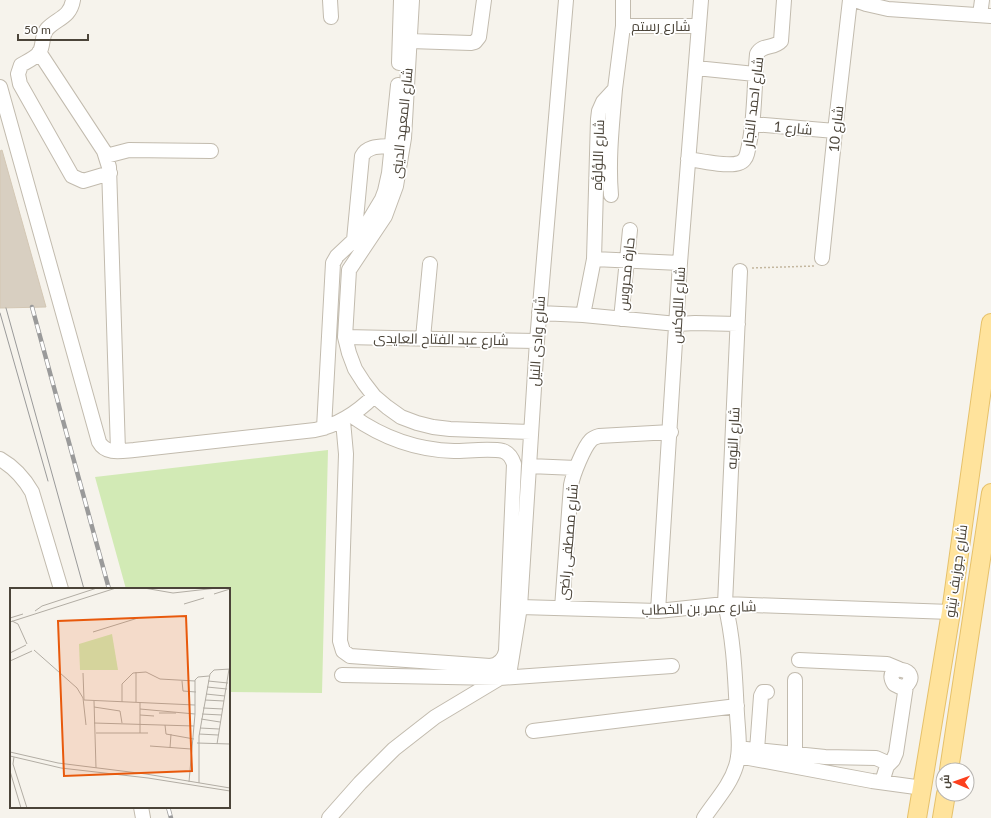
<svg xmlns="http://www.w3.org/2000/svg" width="991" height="818" font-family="Lato,Cairo,sans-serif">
<rect width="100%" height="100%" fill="#f6f3ec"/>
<path fill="#d2eab5" d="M328 450 322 693 229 692V589H126L95 477Z"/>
<path fill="#d8cfc1" stroke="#d3c7b4" d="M2 150 46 307 0 308V151Z"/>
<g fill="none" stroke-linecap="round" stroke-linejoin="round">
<defs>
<path id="minor" d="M73 0C70 18 57 18 47 29 41 36 44 46 39 53 35 58 26 62 21 65L18 74 20 84 72 176 83 181 110 173
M330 0 331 17
M412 0 404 138 396 186 385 216 349 270 345 337 349 353 355 369 364 383 374 396 387 407 401 417 417 423 433 427 450 429 531 432
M855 0 866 4 888 9 991 16
M980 15 982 0
M623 26H699
M410 41 471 43 475 42 479 37 484 0
M39 52 104 151 109 167 118 451
M399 63 401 0
M696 68 755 74
M0 87 99 442C106 455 122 451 134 450L315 430C339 425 357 413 374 396
M752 124 835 131
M106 156 129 150 211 151
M688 159C700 161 729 167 739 163 743 162 746 158 747 154 755 123 754 86 757 54 762 44 774 49 781 41L784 0
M611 195C608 160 612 125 615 89
M354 240 362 156C368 145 381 147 392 146
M822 258 835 131 850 0
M594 259 680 263
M539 313 583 315 677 324 695 323 738 324
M583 315 594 259 598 119 599 111 603 102 615 89 623 26V0
M621 319 630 230
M345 337 537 341
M423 338 430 264
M343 421 346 454 340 641 343 651 350 656 490 666C499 665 504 660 506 651L514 464C512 458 509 453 503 451 491 448 467 451 454 451 415 450 383 438 352 416
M324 428 333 263 337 256 354 240 367 224 382 199 385 191 389 173 398 85
M0 459C14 467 24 478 32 492L61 589
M529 466 576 468
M520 607 658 611 725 604 951 612
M562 608 571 485C573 474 584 447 591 440 593 438 596 437 599 436L671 432
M658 611 680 263 701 0
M799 660 887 664 899 669
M342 675 500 678 510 669 520 607 537 341 566 0
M533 731 737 706
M746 749 825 757 876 758 885 762 887 766 882 782
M757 750 761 696 763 692H767
M795 754V680
M738 756 872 781 923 788
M887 766 893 760 896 753 906 686C924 668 881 662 894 684L900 687 906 686
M141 807 143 818
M329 818 360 783 394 749 435 717 500 678 672 666
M704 818C715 801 730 786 736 766 741 750 738 731 737 714 735 677 734 640 725 604L740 271"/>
<path id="major" d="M949 770 991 493
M917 818 951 612 991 323
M942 818 946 794"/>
</defs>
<use href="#minor" stroke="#c2bbae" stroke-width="16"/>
<use href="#major" stroke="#e6c16a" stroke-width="20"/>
<path stroke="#c4b79f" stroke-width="1.5" stroke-dasharray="2 2" stroke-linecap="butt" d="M752 268 814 266"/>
<use href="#minor" stroke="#fff" stroke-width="14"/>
<use href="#major" stroke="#ffe39c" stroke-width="18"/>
<path stroke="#9a9a9a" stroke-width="1" d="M6 308 84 589
M0 313 48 481"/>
<defs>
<path id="rail" d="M32 307 109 589
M168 807 171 818"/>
</defs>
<use href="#rail" stroke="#9a9a9a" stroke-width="4.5"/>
<use href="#rail" stroke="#fff" stroke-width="3" stroke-dasharray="9" stroke-linecap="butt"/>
</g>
<g text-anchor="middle" stroke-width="3.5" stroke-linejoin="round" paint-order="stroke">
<g font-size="14" fill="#4b4439" stroke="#fff">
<text x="661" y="31">شارع رستم</text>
<text transform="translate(753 102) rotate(-83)" y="5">شارع احمد النجار</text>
<text transform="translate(402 123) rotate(-84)" y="5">شارع المعهد الدينى</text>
<text transform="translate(793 128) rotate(5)" y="5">شارع 1</text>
<text transform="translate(836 129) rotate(-84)" y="5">شارع 10</text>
<text transform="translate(598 155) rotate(-88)" y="5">شارع اللؤلؤه</text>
<text transform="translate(626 274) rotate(-84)" y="5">حارة محروس</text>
<text transform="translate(678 305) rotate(-87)" y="5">شارع اللوكس</text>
<text transform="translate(441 339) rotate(1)" y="5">شارع عبد الفتاح العايدى</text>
<text transform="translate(537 341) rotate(-86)" y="5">شارع وادى النيل</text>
<text transform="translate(733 438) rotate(-87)" y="5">شارع النوبه</text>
<text transform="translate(568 542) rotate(-85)" y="5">شارع مصطفى راضى</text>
<text transform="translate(956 571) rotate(-82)" y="5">شارع جوزيف تيتو</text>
<text transform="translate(699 608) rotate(-2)" y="5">شارع عمر بن الخطاب</text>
</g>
</g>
<g transform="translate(10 588)">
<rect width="220" height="220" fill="#f6f3ec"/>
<path d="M102 46 108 82H70L69 56Z" fill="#d2eab5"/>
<path fill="none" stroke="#b2ada4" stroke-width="1" d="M134 0 163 5 207 0M204 6 220 1M174 16 194 10M25 23 32 18 87 0M0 30 13 26M2 33 8 36 17 56M0 34 106 0M83 44 128 30M24 62 67 100 73 110 76 137M0 65 16 57M0 73 22 63M126 84V114M73 85 74 112 185 117M172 93 173 103 186 104M198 93 218 95M197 99 217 101M196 106 215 108M195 112 214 113M84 113 86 180M112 114V96L123 85 136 84 150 91 185 93M84 119 110 123 112 135M193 120 213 121M130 121 185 126M149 125H166M192 126 212 127M130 127 144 128M191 131 210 134M84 135 184 138M155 137 156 146 184 151M190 140 209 141M86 145H138M130 145V114M189 146 208 147M187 155 220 156M207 156 219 81M140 158 181 161M160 160 161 146M0 164 48 175 136 186 220 200M0 168 51 180 138 190 220 203M4 169 3 176 17 220M0 183 11 220M179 194 185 126V92L188 89 199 88M189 195V148L200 86 204 82 220 81"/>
<path fill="#e8590c" fill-opacity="0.15" stroke="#e8590c" stroke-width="2" d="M176 28 182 183 54 188 48 33Z"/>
<rect width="220" height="220" fill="none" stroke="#4b4439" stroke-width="2"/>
</g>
<g transform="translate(955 782) rotate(272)"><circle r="19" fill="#ffffff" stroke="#b7b4b0"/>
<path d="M0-3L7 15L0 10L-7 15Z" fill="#fc3f1d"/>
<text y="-6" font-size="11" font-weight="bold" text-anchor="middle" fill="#4b4439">ش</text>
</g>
<path d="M18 34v6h70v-6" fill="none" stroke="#4b4439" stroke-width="2"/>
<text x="24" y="34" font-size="12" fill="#4b4439" stroke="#ffffff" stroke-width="3" paint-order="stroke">50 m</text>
</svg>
